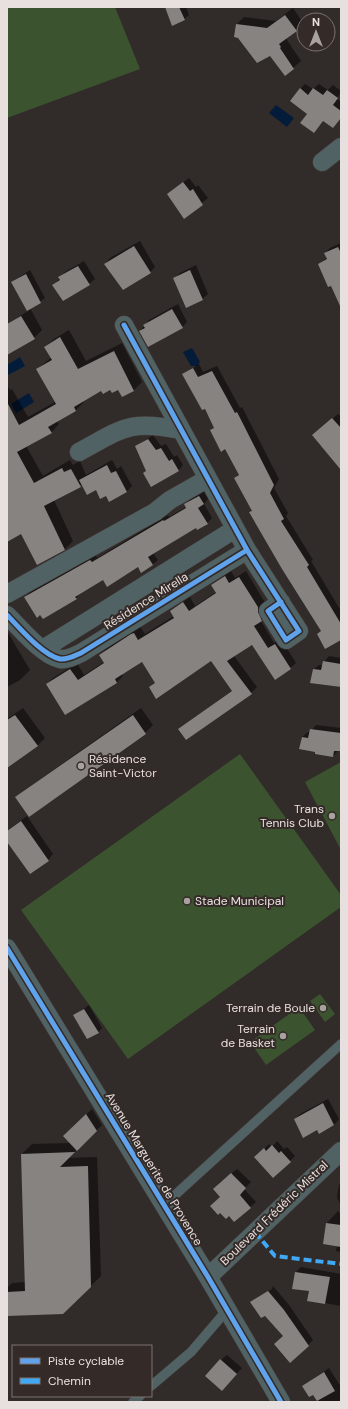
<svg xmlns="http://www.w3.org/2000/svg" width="348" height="1409" font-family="'DM Sans',sans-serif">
<rect width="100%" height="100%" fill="#312b2a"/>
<path fill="#3b532e" d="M7 7H115L140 69 7 118Z
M240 754 341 895V907L128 1059 21 910Z
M341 762V850L305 782Z
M320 994 335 1014 325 1022 310 1001Z
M299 1007 315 1030 266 1065 250 1042Z"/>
<path fill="#041c39" d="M276 105 294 118 287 127 269 113Z
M192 348 200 362 197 366H191L183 352Z
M20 357 25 366 8 375 7 365Z
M29 393 34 402 16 413 11 404Z"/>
<path fill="#0007" d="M166 7H186L189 15 184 19Z
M293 8 303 23 286 37 287 40 301 61 285 75 270 54 235 36 237 24 244 17 276 21Z
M305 84 313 89 319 84 328 90 333 85 341 91 337 99 341 102V118L333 127 324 120 308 114 300 89Z
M189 178 196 187 198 185 208 198 184 217 168 194Z
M140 241 155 267 150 272 105 264 110 258Z
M341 243V290L319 264 327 258 325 253 330 248Z
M84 261 95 279 89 284 54 285 65 272Z
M196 265 208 294 202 299 175 278 180 273Z
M30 270 45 298 30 308 42 330 34 338 7 354V324L28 311 12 282Z
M178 304 187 322 182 327 140 331 149 320Z
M69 330 86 361 122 343 142 382 134 390 122 396 118 388 102 390 83 400 84 402 76 410 57 421 59 424 51 433 26 446 43 476 70 460 73 465 80 461 86 475 112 460 117 469 121 466 132 486 127 491 110 500 107 494 82 484 54 500 73 541 65 549 38 564 21 533 7 541V385L10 390 12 389 28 417 55 402 37 369 52 357 45 347 54 339Z
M199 364 203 372 217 366 240 408 242 407 279 479 274 488 288 513 286 516 313 560 311 561 341 611V639L318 634 322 630 250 513 252 510 235 478 239 474 226 448 211 430 215 427 184 374Z
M338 414 341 417V428L339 429 341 432V469L313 435Z
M153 435 161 446 166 444 174 457 177 455 183 465 179 470 151 486 147 470 136 446Z
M204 491 208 499 204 504 212 518 207 523 196 527 153 553 158 560 152 565 138 566 103 579 80 593 76 599 25 597 30 592 96 555 97 558 168 515 169 517 186 507 185 505 190 500Z
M231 571 235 578 246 571 264 601 263 605 268 615 261 621 274 643 281 639 296 663 290 668 252 644 234 656 257 687 251 693 179 729 233 690 211 659 150 688 156 682 142 661 121 674 123 676 117 682 65 714 47 684 53 678 77 663 84 675 104 662 100 655 106 649 138 628 140 627 145 634 174 616 171 611 190 597 195 606 216 592 212 585Z
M7 631 30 670 20 680 7 687Z
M329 656 341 658V687L312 682 313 670 319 665H323L324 662Z
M23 708 45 738 37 746 7 766V719Z
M141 708 153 725 145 733 17 797 25 790Z
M316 725 341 728V750H339L333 756 300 748 302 737 308 732H310Z
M27 816 53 854 48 860 7 840V831Z
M89 1005 102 1028 98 1032 74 1016Z
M328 1099 339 1119 334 1125 318 1129 295 1119 300 1114Z
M92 1109 102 1125 68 1158 97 1157 101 1276 63 1313 7 1315V1288L12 1283 26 1282 22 1154 32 1144 71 1143 64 1136Z
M277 1141 284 1149 287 1147 295 1156 274 1177 256 1157 269 1144 272 1147Z
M237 1169 251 1182 244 1189 256 1202 234 1221 219 1183Z
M341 1182V1206L337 1197 339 1185Z
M338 1211 341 1215V1252L336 1251 337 1246 327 1223Z
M301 1267 341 1274V1306L308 1300 310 1290 296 1272Z
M273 1286 289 1305 313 1340 308 1345 284 1336 252 1302 272 1289Z
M227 1355 242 1368 227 1384 221 1360Z
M329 1368 341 1387V1402H319L313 1393 304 1386Z"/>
<path fill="#878381" d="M165 7H179L185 20 172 26Z
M285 15 297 31 279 44 281 47 280 48 294 69 285 76 270 56 257 63 238 38 234 37 236 24 267 28Z
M300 88 308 95 313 88 323 95 327 90 338 98 333 105 341 111V118L333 128 323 121 314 133 300 123 307 114 290 101Z
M183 182 190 191 193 189 203 205 184 219 167 194Z
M134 246 151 273 123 290 104 264Z
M338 247 341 253V308L331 286 328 287 318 264 327 259 324 253Z
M78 266 90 285 63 301 52 285 60 280 58 277Z
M190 270 203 300 186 308 173 278Z
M26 274 41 303 27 311 11 282Z
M172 309 183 328 148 347 139 331 145 328 143 325Z
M21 316 35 339 7 355V324Z
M60 337 78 369 114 351 134 391 122 397 118 390 112 393 110 390 103 394 101 391 74 407 76 411 48 427 52 433 17 452 34 483 62 468 64 472 71 469 81 487 44 506 65 550 37 565 21 534 7 542V402L19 425 56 404 36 369 52 360 44 347Z
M193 368 198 377 212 371 235 413 237 412 274 485 270 493 284 519 281 521 309 565 307 567 341 624V640L325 649 317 634 321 631 282 569 249 512 252 511 234 478 239 475 225 449 221 452 210 430 214 428 205 409 202 410 182 374Z
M332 418 341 428V470L312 435Z
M148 439 156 450 161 448 169 461 172 459 179 471 151 487 143 473 146 471 135 446Z
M107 465 111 473 116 471 127 492 109 502 106 496 100 499 96 490 87 495 79 480Z
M199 496 204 504 198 508 208 524 197 530 196 528 148 557 153 565 141 573 138 567 107 587 103 580 75 597 77 599 43 619 40 615 37 618 24 597 90 560 92 562 163 520 164 521 186 508 184 504Z
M225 576 229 583 239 577 258 607V612L262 621 254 626 268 648 275 644 291 669 275 680 252 645 227 661 252 694 186 740 178 729 232 691 211 661 156 699 149 687 155 683 142 662 115 679 117 683 65 715 46 684 70 669 78 680 104 663 99 655 131 634 134 633 138 640 174 618 170 611 183 602 189 611 216 593 211 585Z
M323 661 341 664V687L310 683 313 669 321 670Z
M15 715 38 746 7 768V720Z
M133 715 146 734 29 817 15 797Z
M310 729 341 733V751H334L333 757 315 754V752L299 749 302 737 308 738Z
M21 821 49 861 30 874 7 842V831Z
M84 1009 99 1033 87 1039 73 1015Z
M323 1103 334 1125 319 1134 317 1130 303 1138 294 1119Z
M86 1114 97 1131 77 1151 63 1136Z
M272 1145 279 1153 281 1151 291 1162 273 1178 254 1157 264 1148 266 1151Z
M75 1152 60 1167 88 1166 91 1287 63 1314 7 1316V1292L25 1291 21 1154Z
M231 1173 246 1188 240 1195 251 1208 234 1222 229 1216 226 1219 220 1213 218 1215 210 1206 220 1197 213 1189Z
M326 1223 341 1225V1247L323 1244Z
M295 1272 330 1277 325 1304 307 1301 309 1291 292 1289Z
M268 1291 284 1310 309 1346 290 1363 274 1344 283 1336 265 1316 261 1318 250 1302Z
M220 1359 237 1374 222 1391 205 1376Z
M324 1372 335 1391 317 1401 313 1395 309 1397 302 1386Z"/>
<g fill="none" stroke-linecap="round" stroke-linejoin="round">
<defs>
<path id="service" d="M164 1205 341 1044
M151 1386 191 1352 227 1310
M133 1402 140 1396"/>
<path id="minor" d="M322 162 341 147
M124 325 247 550
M79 452C122 429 129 419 180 430
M7 594 155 512 170 500 207 479
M7 615C19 627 42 655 60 659 68 660 74 656 81 653L247 550 299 631 286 640 268 611 281 602
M43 649 235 529
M7 948 208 1277 281 1402
M208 1277 341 1151"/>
</defs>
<use href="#service" stroke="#4d4948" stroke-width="10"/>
<use href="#minor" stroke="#4d4948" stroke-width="19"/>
<use href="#service" stroke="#506263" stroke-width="9"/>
<use href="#minor" stroke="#506263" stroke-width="18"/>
<path stroke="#3fa9f5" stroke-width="4" stroke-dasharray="8 4" stroke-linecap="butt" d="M255 1232 275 1256 341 1264"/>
<defs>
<path id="cycleway" d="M124 325 247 550
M7 615C19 627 42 655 60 659 68 660 74 656 81 653L247 550 299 631 286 640 268 611 281 602
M7 948 208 1277 281 1402"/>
</defs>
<use href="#cycleway" stroke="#342a27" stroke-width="8"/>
<use href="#cycleway" stroke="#60a3ed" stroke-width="5"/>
</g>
<g fill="#a7a19f" stroke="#342a27" stroke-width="1.5">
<circle cx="81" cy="766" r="4"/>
<circle cx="332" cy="816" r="4"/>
<circle cx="187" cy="901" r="4"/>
<circle cx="323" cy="1008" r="4"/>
<circle cx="283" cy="1036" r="4"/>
</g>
<g text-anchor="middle" stroke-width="4" stroke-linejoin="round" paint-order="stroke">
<g font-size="12" fill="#e7e0de" stroke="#342a27">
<text transform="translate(146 601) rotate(-32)" y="4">Résidence Mirella</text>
<text transform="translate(154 1169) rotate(59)" y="4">Avenue Marguerite de Provence</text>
<text transform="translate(274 1213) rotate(-44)" y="4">Boulevard Frédéric Mistral</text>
</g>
<g font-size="12" fill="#e7e0de" stroke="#342a27" text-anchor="end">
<text x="89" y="763" text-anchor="start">Résidence<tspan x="89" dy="14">Saint-Victor</tspan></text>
<text x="324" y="813">Trans<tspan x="324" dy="14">Tennis Club</tspan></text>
<text x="195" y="905" text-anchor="start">Stade Municipal</text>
<text x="315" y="1012">Terrain de Boule</text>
<text x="275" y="1033">Terrain<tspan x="275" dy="14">de Basket</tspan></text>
</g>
</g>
<rect width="348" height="1409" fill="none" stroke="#e7e0de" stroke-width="16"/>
<rect x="12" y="1345" width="140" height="52" fill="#342a27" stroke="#7c7370"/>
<rect x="20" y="1358" width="20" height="6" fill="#60a3ed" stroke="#7c7370"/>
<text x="48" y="1365" font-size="12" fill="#e7e0de">Piste cyclable</text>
<rect x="20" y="1378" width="20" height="6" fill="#3fa9f5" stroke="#7c7370"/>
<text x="48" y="1385" font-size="12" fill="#e7e0de">Chemin</text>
<g transform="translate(316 32)"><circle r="19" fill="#342a27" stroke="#7c7370"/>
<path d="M0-3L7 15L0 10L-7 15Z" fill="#a7a19f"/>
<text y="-6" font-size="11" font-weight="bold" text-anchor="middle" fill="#e7e0de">N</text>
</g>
</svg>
